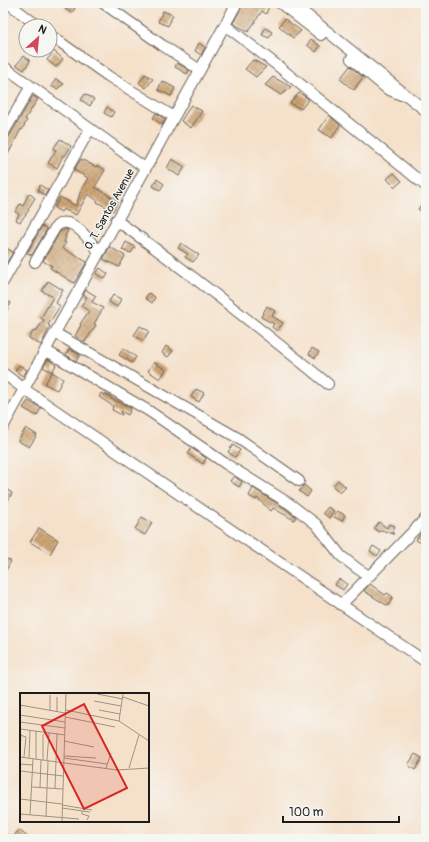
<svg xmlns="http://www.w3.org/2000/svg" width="429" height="842" font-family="Pangolin,sans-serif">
<defs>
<pattern id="building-cross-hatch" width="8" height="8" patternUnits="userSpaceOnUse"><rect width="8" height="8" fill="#cea574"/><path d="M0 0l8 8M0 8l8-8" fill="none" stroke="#b08d64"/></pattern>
</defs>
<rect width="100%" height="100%" fill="#f6f6f2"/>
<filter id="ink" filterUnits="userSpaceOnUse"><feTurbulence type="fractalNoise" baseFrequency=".025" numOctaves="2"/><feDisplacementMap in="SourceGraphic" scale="8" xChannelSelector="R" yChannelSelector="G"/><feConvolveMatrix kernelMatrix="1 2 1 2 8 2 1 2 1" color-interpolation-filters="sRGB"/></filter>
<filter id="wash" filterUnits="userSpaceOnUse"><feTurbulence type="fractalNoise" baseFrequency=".012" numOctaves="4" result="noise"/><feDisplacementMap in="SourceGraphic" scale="16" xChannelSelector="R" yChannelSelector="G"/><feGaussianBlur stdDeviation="0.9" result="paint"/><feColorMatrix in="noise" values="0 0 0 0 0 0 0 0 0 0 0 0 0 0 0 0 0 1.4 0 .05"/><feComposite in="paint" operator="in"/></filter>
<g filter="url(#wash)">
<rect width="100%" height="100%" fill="#f5e1ca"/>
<g id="blocks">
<path fill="url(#building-cross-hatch)" d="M68 3 76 6 72 13 65 9Z
M244 3H270L266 14 262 11 248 32 233 23Z
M163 11 173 15 168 26 158 22Z
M285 19 301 31 293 38 279 26Z
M265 28 272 32 269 38 262 35Z
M311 39 320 46 316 52 307 45Z
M199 43 205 47 201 55 195 51Z
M54 51 63 59 56 67 47 60Z
M24 56 30 61 24 70 16 65Z
M253 60 266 67 256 77 245 69Z
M177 63 189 70 187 74 175 67Z
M350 66 363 77 354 90 340 79Z
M145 74 153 79 146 88 139 83Z
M273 77 291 87 281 95 265 85Z
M56 79 64 84 57 89 51 86Z
M162 81 175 88 171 96 158 90Z
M299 93 309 99 301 109 290 103Z
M85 94 94 99 90 106 81 100Z
M33 96 38 99 25 119 27 120 22 130 21 129 3 164V144L5 140 9 137Z
M191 105 202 111 191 128 181 121Z
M107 107 114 112 111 117 104 113Z
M156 113 165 119 162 125 153 118Z
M329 115 340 125 332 138 319 130Z
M60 139 71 146 65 156 63 155 57 168 48 163 56 150 53 149Z
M81 159 96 167 97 165 105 170 95 187 118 201 113 211 97 202 98 201 88 194 76 215 63 209 61 212 54 208 60 197 76 206 81 190 88 178 74 170Z
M172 159 185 167 179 176 167 168Z
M394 173 402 181 395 187 387 179Z
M157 179 164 184 160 190 153 186Z
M40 185 48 190 45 195 38 191Z
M29 193 35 198 28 209 29 210 20 222 16 220 19 214 15 212 20 204 23 206Z
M426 199V215L418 209Z
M42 226 47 229 32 255 27 253Z
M66 229 68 230 65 236 66 237 64 242 66 243 62 248 87 262 74 283 50 268 52 266 43 261 60 232Z
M126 242 135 247 131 253 122 250Z
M181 243 199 255 193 262 185 257 188 254 178 248Z
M3 246 13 252 3 269Z
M110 247 125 256 119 267 103 259Z
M100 268 108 274 105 279 96 274Z
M48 281 63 290 56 303 60 306 48 325 50 326 41 345 29 338 34 330 36 331 44 320 41 318 53 297 42 291Z
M86 290 96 296 92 302 103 308 94 324 96 325 85 342 75 336 81 325 80 324 89 311 81 306 87 297 83 295Z
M149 293 155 297 152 303 145 298Z
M113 295 121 299 117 307 109 302Z
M3 299 11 303 3 317Z
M267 306 275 311 272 316 283 323 277 331 272 327 274 324 261 317Z
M140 326 149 331 143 341 134 335Z
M166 346 173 351 168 357 162 353Z
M123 348 136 357 132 363 119 355Z
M312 348 319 352 315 358 309 354Z
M69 349 80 355 76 361 66 355Z
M48 359 56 365 52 372 43 367Z
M154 362 166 370 160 379 148 371Z
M19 365 27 370 23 376 15 371Z
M52 372 63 379 57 390 45 384Z
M196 389 204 393 199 402 191 397Z
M101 393 104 395 105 394 111 397 110 398 131 408 128 415 121 411 122 415 112 410 113 406 99 397Z
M28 401 41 408 37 416 23 408Z
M26 428 37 435 29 447 18 441Z
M233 445 240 450 235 457 228 452Z
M191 448 206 458 203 464 188 454Z
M234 476 242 482 239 487 230 481Z
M338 480 346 487 340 493 333 486Z
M304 485 311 491 307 497 299 491Z
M3 487 12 493 3 509Z
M253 488 286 509 296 517 294 520 273 508 271 511 257 498 256 500 249 496Z
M328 507 334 511 329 518 323 513Z
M337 511 345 515 342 521 334 517Z
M142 517 152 523 145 535 135 529Z
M379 522 387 528 389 524 395 526 392 533 394 534 381 530 379 532 374 528Z
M39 528 58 540 50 554 30 542Z
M421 533 426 536V546L416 540Z
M373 546 381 551 377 556 370 551Z
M3 557 11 561 3 576Z
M339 579 347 584 343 590 335 585Z
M370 584 385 595 387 593 393 597 388 606 364 591Z
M415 754 422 758 415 770 408 765Z
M19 830 30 839H19L14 836Z"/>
</g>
</g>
<g filter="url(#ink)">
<use href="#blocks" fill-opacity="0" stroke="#686159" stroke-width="1"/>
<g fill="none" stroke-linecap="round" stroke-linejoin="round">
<defs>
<path id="minor" d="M8 3 38 26
M103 3 162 45 200 70
M280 3 321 35
M292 3 426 111
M225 25 278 66 426 186
M50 35 108 76 174 117
M351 59 387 89 401 95
M3 66 145 168
M3 134 31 86
M116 220C189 272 259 328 328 384
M35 262 55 228C69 210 91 242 99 252
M3 282 90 129
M55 333 238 438 299 481
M45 350 149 411 226 464 290 504 316 524 341 556 358 569 369 576
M3 373 24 389 426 662
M3 427 237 3
M341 605 426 518
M3 839H4"/>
</defs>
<use href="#minor" stroke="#686159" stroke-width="12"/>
<use href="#minor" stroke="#fff" stroke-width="10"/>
</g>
</g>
<g text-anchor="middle" stroke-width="3" stroke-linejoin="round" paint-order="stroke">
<g font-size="11" fill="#1c1c1c" stroke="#f6f6f2">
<text transform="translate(109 209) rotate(-61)" y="4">O. T. Santos Avenue</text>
</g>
</g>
<g transform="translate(20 693)">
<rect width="129" height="129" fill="#f5e1ca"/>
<path fill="none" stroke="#9e9284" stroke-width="1" d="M77 1 103 6M30 2V18M103 4 129 13M74 8 101 13M0 12 45 20M46 17 99 28 129 48M79 17 100 21M37 19V4M0 22 45 29M45 24 95 34M99 28 103 1 101 0M0 29 45 35M0 36 45 42M0 42 6 44 4 64M44 48 74 54M0 59 1 41M44 63 76 65M0 64 97 77 129 75M9 65 10 37M44 65 87 71M16 66V38M23 67V42L26 39M27 67 29 40M0 71 13 72M86 75 91 60M109 75 119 42M0 78 43 83M12 94 43 96M20 94 21 67M35 95 37 41M0 106 42 111M42 112 72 117M42 115 70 119M62 118V121L69 123 67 127M0 121 59 126M10 122 13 66M26 124 28 68M42 129 46 0"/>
<path fill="#d62828" fill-opacity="0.15" stroke="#d62828" stroke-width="2" d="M64 11 107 95 64 116 22 33Z"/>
<rect width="129" height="129" fill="none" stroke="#1c1c1c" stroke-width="2"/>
</g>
<rect width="429" height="842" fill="none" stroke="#f6f6f2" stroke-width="16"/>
<g transform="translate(38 38) rotate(27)"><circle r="19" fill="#f6f6f2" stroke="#9f9f9c"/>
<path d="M0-3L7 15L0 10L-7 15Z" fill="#d1495b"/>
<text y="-6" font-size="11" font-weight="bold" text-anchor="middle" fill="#1c1c1c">N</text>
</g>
<path d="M283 816v6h116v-6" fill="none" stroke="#1c1c1c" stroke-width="2"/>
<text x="289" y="816" font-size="12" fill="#1c1c1c" stroke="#f6f6f2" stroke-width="3" paint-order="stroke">100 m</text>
</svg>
